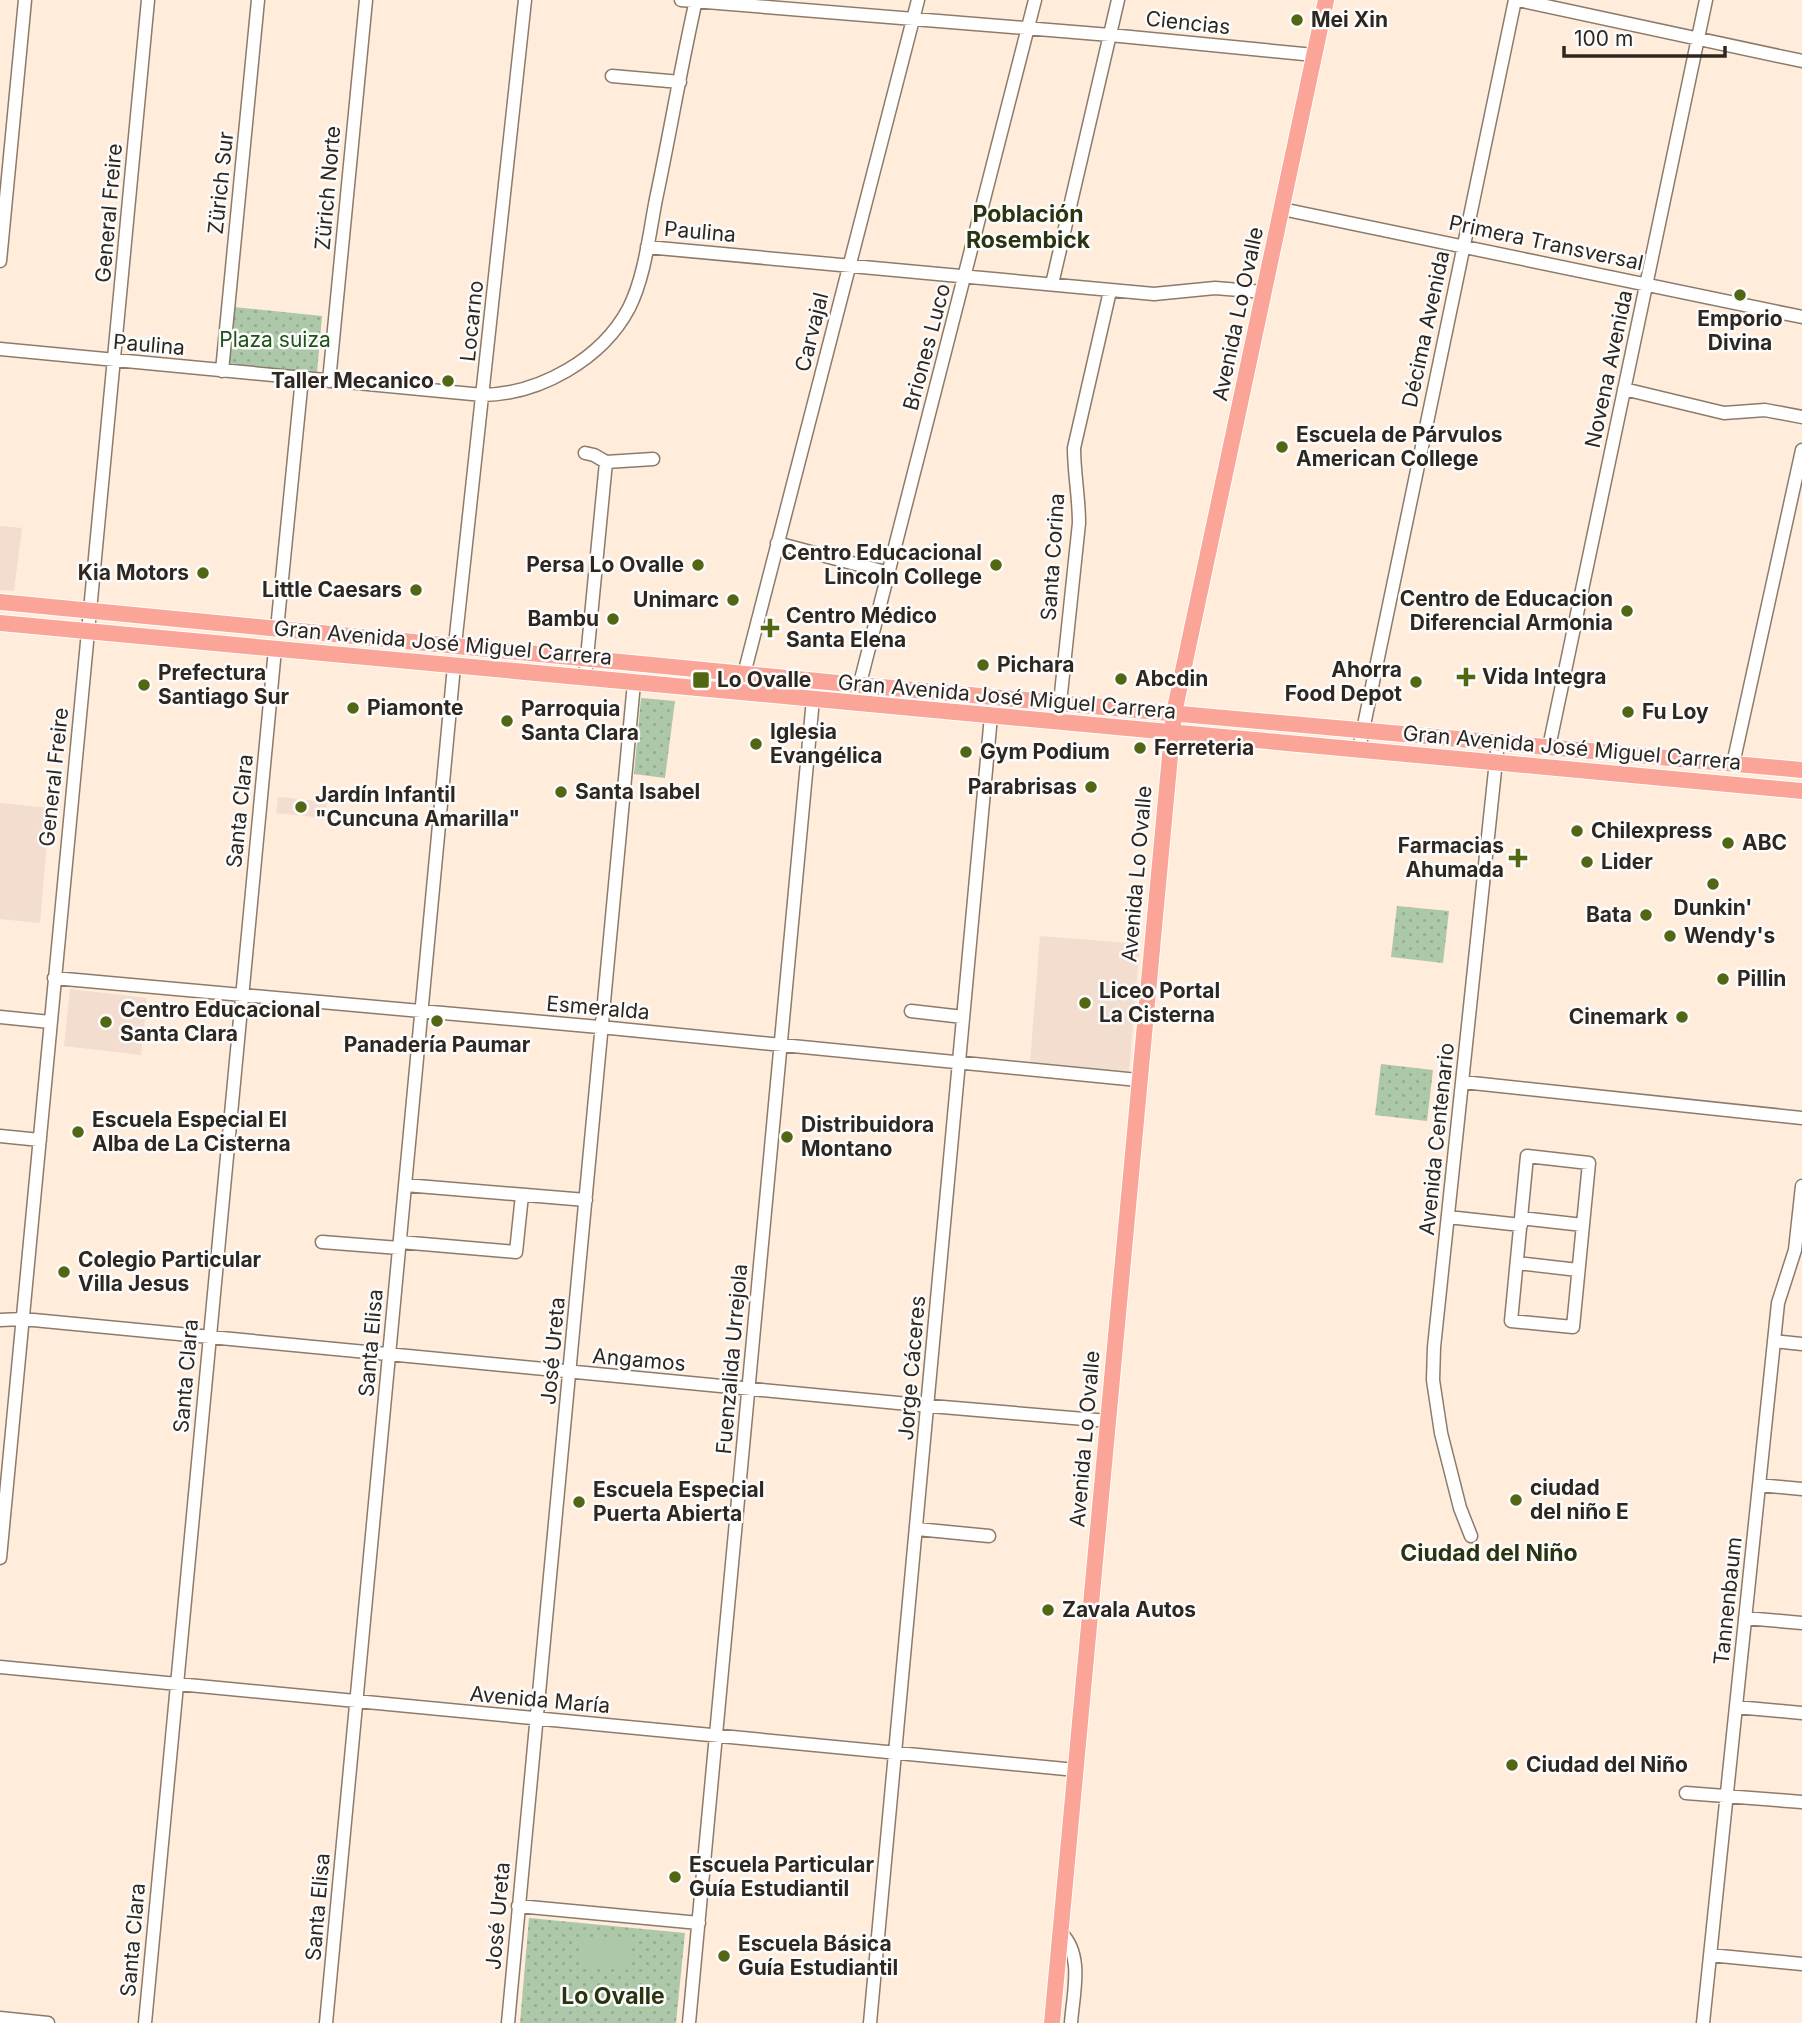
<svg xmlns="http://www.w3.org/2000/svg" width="1802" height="2023" font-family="Inter,sans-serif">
<defs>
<pattern id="grass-dots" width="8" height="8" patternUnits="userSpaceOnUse" patternTransform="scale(1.75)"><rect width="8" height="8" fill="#acc8a8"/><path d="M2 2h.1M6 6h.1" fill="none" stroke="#94ac90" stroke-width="1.8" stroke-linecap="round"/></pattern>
</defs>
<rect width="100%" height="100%" fill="#ffecda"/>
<path fill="#f2ddcf" d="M0 526 22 528 14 591 0 590Z
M278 797 327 802 325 818 276 813Z
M0 803 50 808 40 923 0 919Z
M1040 936 1140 944 1129 1071 1030 1063Z
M70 989 147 998 141 1055 64 1046Z"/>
<path fill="url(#grass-dots)" d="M233 307 322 316 317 373 228 364Z
M641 698 675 701 665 778 634 774Z
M1397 906 1449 911 1443 963 1391 957Z
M1381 1064 1433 1070 1427 1121 1375 1115Z
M529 1918 685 1933 676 2023H520Z"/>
<path fill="#acc8a8" d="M582 1936 632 1941 629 1970 579 1965Z"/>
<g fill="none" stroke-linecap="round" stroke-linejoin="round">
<defs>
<path id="minor" d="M681 0 1110 35 1314 55
M1518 0 1802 61
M612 76 680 82
M1282 209 1802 317
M647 247 1154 294 1215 288 1264 292
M0 261 25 0
M1052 284 1118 0
M0 349 483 395C540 394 602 359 629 308 645 276 649 235 656 199 670 133 681 66 696 0
M222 371 258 0
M329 381 366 0
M1624 389 1724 413 1765 410 1802 417
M585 453 594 455 606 462 653 459
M777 543 889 573
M277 629 302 378
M455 645 525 0
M744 674 918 0
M585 678 606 462
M858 691 1035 0
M1060 703 1079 523C1079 497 1074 473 1074 448L1110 291
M1549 747 1706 0
M1359 749 1515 0
M1733 764 1802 450
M54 978 610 1028 1138 1080
M911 1011 963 1017
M0 1017 50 1022
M1463 1082 1802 1118
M0 1136 40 1140
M1527 1156 1589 1163 1573 1327 1511 1321Z
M405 1185 586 1200
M1448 1217 1521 1225
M1521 1218 1583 1225
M322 1242 399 1248
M400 1242 516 1252 522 1195
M1517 1263 1578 1270
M0 1320 23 1319 919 1405 1108 1421
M1774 1341 1802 1344
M1759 1485 1802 1489
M917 1529 989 1536
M1471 1536 1460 1508 1441 1433 1433 1380 1434 1347 1498 742
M0 1558 148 0
M1745 1618 1802 1623
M0 1667 1076 1770
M1736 1707 1802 1713
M1686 1793 1802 1802
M518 1906 699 1923
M1061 1933C1084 1955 1073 1994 1071 2023
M1710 1955 1802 1964
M0 2018 48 2023
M145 2023 275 649
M326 2023 454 666
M508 2023 634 683
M689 2023 813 699
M870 2023 991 716
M1703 2023 1778 1303 1795 1250 1802 1186"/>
<path id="major" d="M0 602 859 685 1802 770
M0 623 1802 791
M1052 2023 1174 713 1326 0"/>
</defs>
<use href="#minor" stroke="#8c7b6b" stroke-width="15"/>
<use href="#major" stroke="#fff" stroke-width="18"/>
<use href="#minor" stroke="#fff" stroke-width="12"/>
<use href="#major" stroke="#faa597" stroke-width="16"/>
</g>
<g fill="#536613" stroke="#fcfcfc" stroke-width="2.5">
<circle cx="1297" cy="20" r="7"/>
<circle cx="1740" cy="295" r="7"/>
<circle cx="448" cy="381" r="7"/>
<circle cx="1282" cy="447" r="7"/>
<circle cx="698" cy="565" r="7"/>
<circle cx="996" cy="565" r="7"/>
<circle cx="203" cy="573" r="7"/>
<circle cx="416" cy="590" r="7"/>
<circle cx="733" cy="600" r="7"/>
<circle cx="1627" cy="611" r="7"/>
<circle cx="613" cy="619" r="7"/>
<path d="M766.5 617.5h7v7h7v7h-7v7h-7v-7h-7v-7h7z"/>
<circle cx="983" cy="665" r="7"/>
<path d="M1462.5 666.5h7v7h7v7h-7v7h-7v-7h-7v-7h7z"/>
<circle cx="1121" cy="679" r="7"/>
<rect x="692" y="671" width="18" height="18" rx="3.5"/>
<circle cx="1416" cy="682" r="7"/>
<circle cx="144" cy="685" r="7"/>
<circle cx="353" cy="708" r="7"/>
<circle cx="1628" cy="712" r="7"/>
<circle cx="507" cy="721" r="7"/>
<circle cx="756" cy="744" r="7"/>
<circle cx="1140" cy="748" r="7"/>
<circle cx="966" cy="752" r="7"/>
<circle cx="1091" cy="787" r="7"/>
<circle cx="561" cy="792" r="7"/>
<circle cx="301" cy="807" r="7"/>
<circle cx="1577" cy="831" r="7"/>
<circle cx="1728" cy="843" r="7"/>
<path d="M1514.5 847.5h7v7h7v7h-7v7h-7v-7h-7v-7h7z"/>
<circle cx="1587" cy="862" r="7"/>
<circle cx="1713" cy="884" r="7"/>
<circle cx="1646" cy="915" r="7"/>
<circle cx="1670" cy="936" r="7"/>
<circle cx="1723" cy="979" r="7"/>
<circle cx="1085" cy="1003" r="7"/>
<circle cx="1682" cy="1017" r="7"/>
<circle cx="437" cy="1021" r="7"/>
<circle cx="106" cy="1022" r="7"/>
<circle cx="78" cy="1132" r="7"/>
<circle cx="787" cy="1137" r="7"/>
<circle cx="64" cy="1272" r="7"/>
<circle cx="1516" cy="1500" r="7"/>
<circle cx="579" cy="1502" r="7"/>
<circle cx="1048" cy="1610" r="7"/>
<circle cx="1512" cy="1765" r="7"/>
<circle cx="675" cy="1877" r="7"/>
<circle cx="724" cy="1956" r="7"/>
</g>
<g text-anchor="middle" stroke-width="5" stroke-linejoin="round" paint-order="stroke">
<g font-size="21" font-weight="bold" fill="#2e2720" stroke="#fcfcfc" text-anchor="start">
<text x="1311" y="27">Mei Xin</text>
<text x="1740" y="326" text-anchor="middle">Emporio<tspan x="1740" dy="24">Divina</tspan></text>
<text x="434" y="388" text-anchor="end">Taller Mecanico</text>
<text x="1296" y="442">Escuela de Párvulos<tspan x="1296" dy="24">American College</tspan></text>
<text x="982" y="560" text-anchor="end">Centro Educacional<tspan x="982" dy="24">Lincoln College</tspan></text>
<text x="684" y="572" text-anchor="end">Persa Lo Ovalle</text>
<text x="189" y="580" text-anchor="end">Kia Motors</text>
<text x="402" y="597" text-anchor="end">Little Caesars</text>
<text x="1613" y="606" text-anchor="end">Centro de Educacion<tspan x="1613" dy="24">Diferencial Armonia</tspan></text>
<text x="719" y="607" text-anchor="end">Unimarc</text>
<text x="786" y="623">Centro Médico<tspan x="786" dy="24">Santa Elena</tspan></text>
<text x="599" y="626" text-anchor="end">Bambu</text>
<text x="997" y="672">Pichara</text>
<text x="1402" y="677" text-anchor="end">Ahorra<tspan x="1402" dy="24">Food Depot</tspan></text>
<text x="158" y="680">Prefectura<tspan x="158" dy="24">Santiago Sur</tspan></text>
<text x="1482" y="684">Vida Integra</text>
<text x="1135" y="686">Abcdin</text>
<text x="717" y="687">Lo Ovalle</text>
<text x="367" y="715">Piamonte</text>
<text x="521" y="716">Parroquia<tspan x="521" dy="24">Santa Clara</tspan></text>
<text x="1642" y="719">Fu Loy</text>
<text x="770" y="739">Iglesia<tspan x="770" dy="24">Evangélica</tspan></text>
<text x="1154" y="755">Ferreteria</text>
<text x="980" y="759">Gym Podium</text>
<text x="1077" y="794" text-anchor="end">Parabrisas</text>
<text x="575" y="799">Santa Isabel</text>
<text x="315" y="802">Jardín Infantil<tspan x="315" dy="24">"Cuncuna Amarilla"</tspan></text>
<text x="1591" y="838">Chilexpress</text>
<text x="1742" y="850">ABC</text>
<text x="1504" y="853" text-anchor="end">Farmacias<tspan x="1504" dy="24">Ahumada</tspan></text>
<text x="1601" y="869">Lider</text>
<text x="1713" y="915" text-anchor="middle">Dunkin'</text>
<text x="1632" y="922" text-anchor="end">Bata</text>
<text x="1684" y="943">Wendy's</text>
<text x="1737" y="986">Pillin</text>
<text x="1099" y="998">Liceo Portal<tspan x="1099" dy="24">La Cisterna</tspan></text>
<text x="120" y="1017">Centro Educacional<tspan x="120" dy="24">Santa Clara</tspan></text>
<text x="1668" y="1024" text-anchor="end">Cinemark</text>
<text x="437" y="1052" text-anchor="middle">Panadería Paumar</text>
<text x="92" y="1127">Escuela Especial El<tspan x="92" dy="24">Alba de La Cisterna</tspan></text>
<text x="801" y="1132">Distribuidora<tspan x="801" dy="24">Montano</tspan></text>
<text x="78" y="1267">Colegio Particular<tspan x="78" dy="24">Villa Jesus</tspan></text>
<text x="1530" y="1495">ciudad<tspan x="1530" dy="24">del niño E</tspan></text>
<text x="593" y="1497">Escuela Especial<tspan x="593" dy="24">Puerta Abierta</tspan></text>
<text x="1062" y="1617">Zavala Autos</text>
<text x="1526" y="1772">Ciudad del Niño</text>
<text x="689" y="1872">Escuela Particular<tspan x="689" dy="24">Guía Estudiantil</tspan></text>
<text x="738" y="1951">Escuela Básica<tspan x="738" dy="24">Guía Estudiantil</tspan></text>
</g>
<g font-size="21" fill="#2e2720" stroke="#fcfcfc">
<text transform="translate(1188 23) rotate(6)" y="7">Ciencias</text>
<text transform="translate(221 183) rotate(-84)" y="7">Zürich Sur</text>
<text transform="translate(328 188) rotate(-85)" y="7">Zürich Norte</text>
<text transform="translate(109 213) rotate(-85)" y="7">General Freire</text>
<text transform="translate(700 232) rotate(5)" y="7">Paulina</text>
<text transform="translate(1546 243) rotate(12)" y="7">Primera Transversal</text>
<text transform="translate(1238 314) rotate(-78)" y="7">Avenida Lo Ovalle</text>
<text transform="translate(472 321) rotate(-84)" y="7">Locarno</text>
<text transform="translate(1426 329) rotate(-78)" y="7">Décima Avenida</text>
<text transform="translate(812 332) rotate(-76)" y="7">Carvajal</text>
<text transform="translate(149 345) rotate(5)" y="7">Paulina</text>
<text transform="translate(927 347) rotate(-75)" y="7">Briones Luco</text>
<text transform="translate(1609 369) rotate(-78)" y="7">Novena Avenida</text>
<text transform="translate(1053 557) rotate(-86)" y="7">Santa Corina</text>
<text transform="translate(443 643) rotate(5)" y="7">Gran Avenida José Miguel Carrera</text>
<text transform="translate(1007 697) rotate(5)" y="7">Gran Avenida José Miguel Carrera</text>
<text transform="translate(1572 748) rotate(5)" y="7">Gran Avenida José Miguel Carrera</text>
<text transform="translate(54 777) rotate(-84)" y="7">General Freire</text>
<text transform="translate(240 811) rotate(-84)" y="7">Santa Clara</text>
<text transform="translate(1137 874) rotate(-85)" y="7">Avenida Lo Ovalle</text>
<text transform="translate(598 1008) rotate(5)" y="7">Esmeralda</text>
<text transform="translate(1437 1139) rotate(-84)" y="7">Avenida Centenario</text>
<text transform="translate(371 1343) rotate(-85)" y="7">Santa Elisa</text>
<text transform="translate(553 1351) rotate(-85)" y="7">José Ureta</text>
<text transform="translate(732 1359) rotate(-85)" y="7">Fuenzalida Urrejola</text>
<text transform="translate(639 1360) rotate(5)" y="7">Angamos</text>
<text transform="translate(912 1368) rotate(-85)" y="7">Jorge Cáceres</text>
<text transform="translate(186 1376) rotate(-85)" y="7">Santa Clara</text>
<text transform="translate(1085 1439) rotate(-85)" y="7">Avenida Lo Ovalle</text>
<text transform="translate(1728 1601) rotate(-84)" y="7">Tannenbaum</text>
<text transform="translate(540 1700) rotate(5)" y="7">Avenida María</text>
<text transform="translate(318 1907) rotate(-85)" y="7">Santa Elisa</text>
<text transform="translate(498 1916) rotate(-85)" y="7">José Ureta</text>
<text transform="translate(133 1940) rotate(-85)" y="7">Santa Clara</text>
</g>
<g font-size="21" fill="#205219" stroke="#fcfcfc">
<text x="275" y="347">Plaza suiza</text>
</g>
<g font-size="23" font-weight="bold" fill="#2a340e" stroke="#fcfcfc">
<text x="1028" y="222">Población<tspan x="1028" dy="26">Rosembick</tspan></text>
<text x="1489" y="1561">Ciudad del Niño</text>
<text x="613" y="2004">Lo Ovalle</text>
</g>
</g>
<path d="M1564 46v10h161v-10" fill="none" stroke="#2e2720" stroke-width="3.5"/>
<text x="1574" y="46" font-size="21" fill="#2e2720" stroke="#fcfcfc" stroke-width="5" paint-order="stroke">100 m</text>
</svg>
